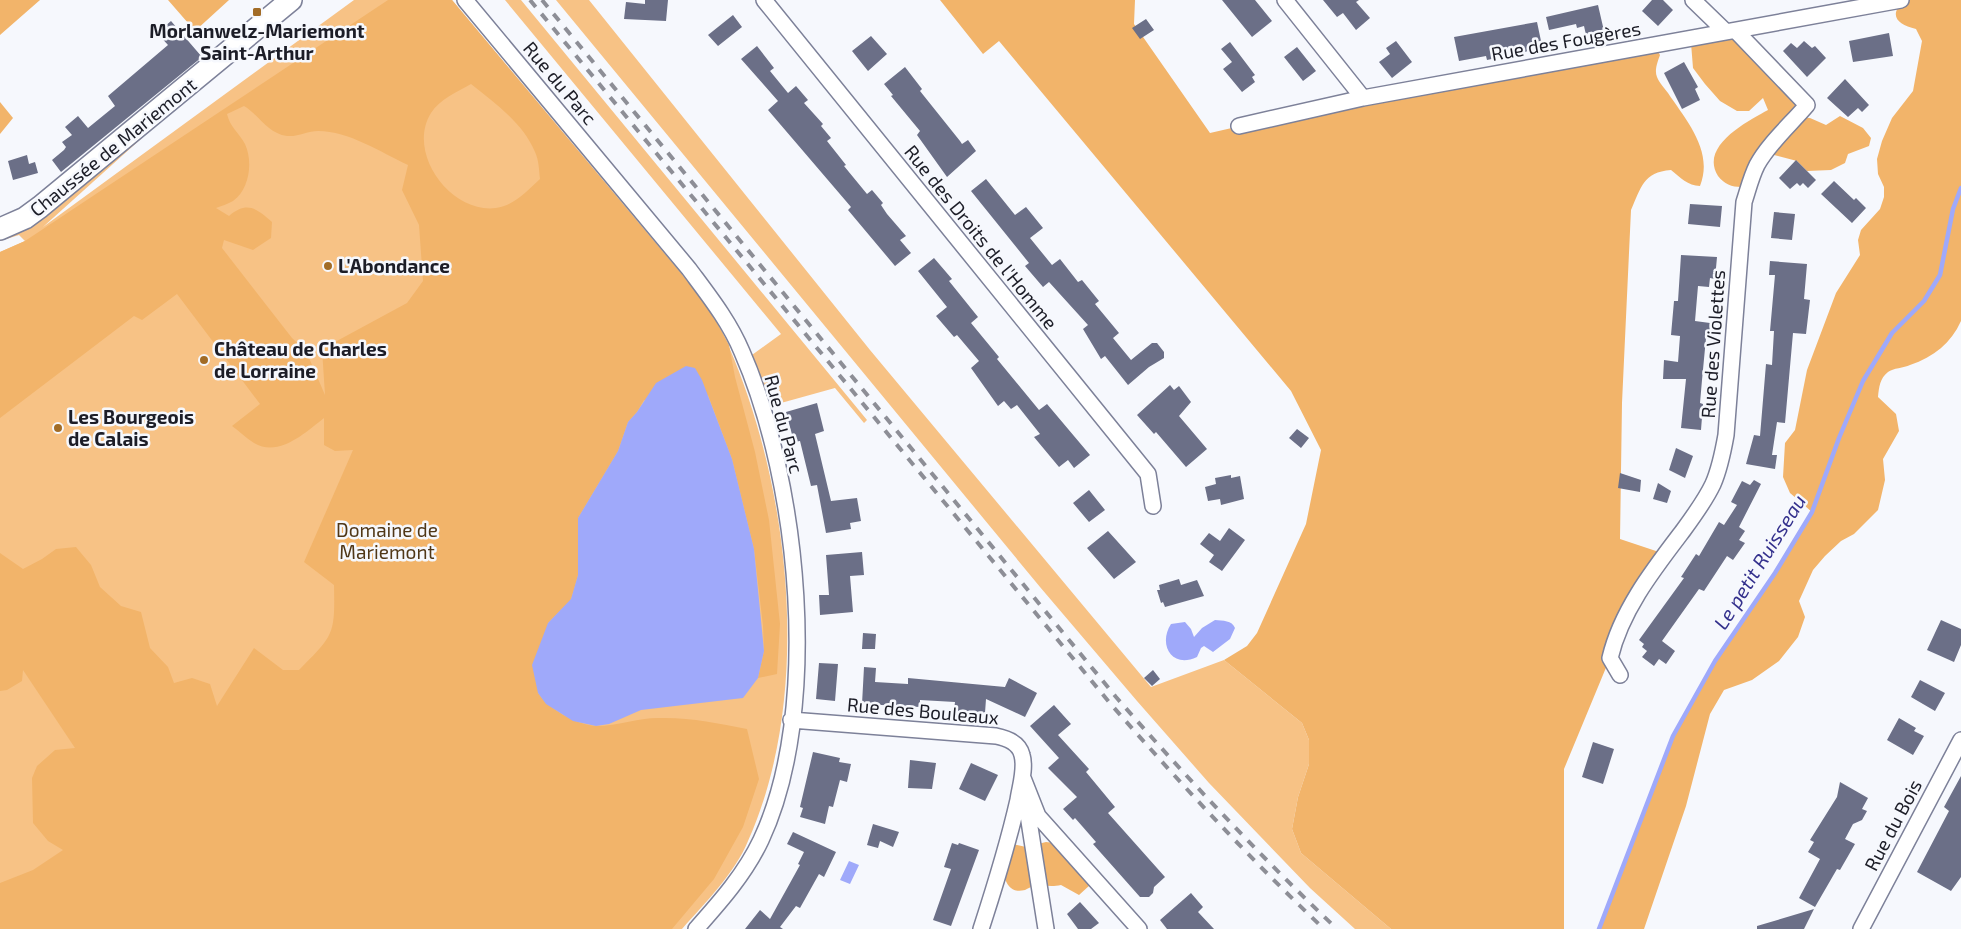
<svg xmlns="http://www.w3.org/2000/svg" width="1961" height="929" font-family="'Exo 2',sans-serif">
<rect width="100%" height="100%" fill="#f6f8fd"/>
<path fill="#f7c285" d="M295 0 43 227 354 0H452L708 307C715 320 724 333 729 347 791 490 813 696 748 841 735 873 705 903 682 929H0V252L25 241 19 235 0 241V229Z
M505 0H521L867 420 864 423 835 388 763 408 745 360 781 334Z
M556 0H589L870 350 1151 687 1224 660 1302 723 1309 740V764L1298 797 1292 829 1301 853 1391 929H1355L1310 888 1209 783 1137 701 1040 587Z"/>
<path fill="#f2b46a" fill-rule="evenodd" d="M0 0H40L0 35Z
M168 0H229L195 31Z
M388 0H452L681 273 708 307 729 345 735 377 755 452 769 520 780 624 777 674 758 678 764 651 763 626 754 549 732 459 708 395 644 400 637 412 628 422 618 451 578 518V575L571 600 548 623 538 693C549 709 576 725 597 726 617 726 638 718 658 718 689 717 717 723 747 729L759 779 743 827 714 879 672 929H0V883L33 870 63 850 48 841 33 823 32 778 37 766 55 750 75 748 23 670 22 681 7 690 0 691V553L23 569 42 559 56 549 76 547 91 565 100 587 121 606 141 612 150 648 168 667 174 683 192 678 210 684 217 706 254 648 283 670H299C334 635 335 635 334 585L304 562 353 450 335 451 324 445V418C306 432 279 458 254 443 246 438 239 431 232 426L260 404 177 294 142 320 134 316 0 418V252L25 241ZM471 84C495 103 523 123 535 152 539 160 539 171 540 179 527 191 515 205 496 208 451 214 406 153 431 113 440 99 457 92 471 84ZM244 106C259 115 268 134 287 136 298 137 308 131 318 131 349 131 380 152 408 165L402 190 419 225 423 281 407 303 322 349 325 395 306 351 292 338 222 248 224 240 253 250 271 238 272 222C256 208 247 201 229 216L216 208C221 206 228 204 233 201 250 189 253 161 245 144 239 133 230 127 227 114Z
M940 0H1135L1134 24 1210 133 1363 98 1657 50 1660 55C1658 61 1654 70 1657 77 1659 82 1664 88 1668 93 1686 120 1714 151 1700 186 1688 186 1680 177 1671 170 1643 172 1641 188 1631 210L1622 403 1620 539 1665 554 1610 658 1564 769V929H1391L1301 853 1292 829 1298 797 1309 764V740L1302 723 1224 660 1247 646 1257 633 1306 524 1321 450 1291 391 999 41 983 54Z
M1906 0H1961V321C1951 343 1934 357 1910 365 1904 368 1893 368 1888 372 1880 378 1879 387 1878 397L1896 414 1899 431 1883 459 1885 480 1878 510 1854 534 1841 541 1825 556 1813 570 1799 601 1805 617 1798 637 1779 661 1752 680 1724 690 1710 714 1686 806 1644 929H1599L1673 736 1715 661 1775 573 1812 512 1790 493 1783 477 1785 443 1795 430 1807 370 1836 293 1860 255 1858 240 1861 230 1880 209 1884 197V187L1878 174 1877 159 1882 141 1892 118 1913 91 1922 41 1916 29C1897 25 1887 14 1906 0Z
M1726 32 1796 93 1797 117 1810 118 1826 125 1840 116 1863 128 1871 138 1869 146 1848 154 1845 163 1831 170 1807 171 1797 161 1766 153 1741 187C1732 187 1724 184 1718 176 1699 146 1748 121 1768 110L1763 98 1749 111H1737L1720 101 1705 84 1693 68 1691 43Z
M0 102 13 118 0 134Z
M1046 842 1054 843 1090 885 1079 895 1061 885C1052 887 1045 885 1036 886 1032 886 1029 888 1025 890 1008 894 1006 881 1001 868L1013 844 1026 847Z"/>
<path fill="#9fa9fa" d="M686 366 695 368 702 380 732 459 754 549 764 651 758 678 743 698 641 710 609 724 596 726 573 721 546 704 538 693 532 665 548 623 571 599 578 575V518L618 451 628 422 637 412 656 383Z
M1215 620C1223 621 1232 620 1235 628L1230 639 1213 652 1204 646 1201 648 1197 657C1171 669 1158 644 1171 624L1185 622 1191 629 1194 637 1202 628Z
M849 861 859 865 850 884 840 880Z"/>
<g fill="none" stroke-linecap="round" stroke-linejoin="round">
<path stroke="#9fa9fa" stroke-width="4.5" d="M1599 929 1673 736 1715 661 1775 573 1812 512 1839 438 1863 381 1892 333 1924 301 1940 275 1953 209 1961 188"/>
</g>
<path fill="#6b6f87" d="M645 0H668L666 21 624 19 626 2 645 4Z
M1222 0H1255L1272 21 1252 37Z
M1323 0H1359L1356 2 1370 18 1356 30 1343 13 1337 17Z
M1652 0H1663L1673 10 1658 26 1642 11Z
M1598 5 1604 31 1586 35 1584 26 1577 28 1576 24 1549 30 1546 17Z
M733 15 742 27 718 46 708 35Z
M1146 19 1154 30 1140 39 1132 28Z
M171 21 202 57 61 172 52 160 64 150 66 147 62 142 72 135 65 127 78 116 88 128 115 106 108 96 168 45 157 33Z
M1537 22 1541 41 1531 43 1533 50 1487 60 1486 56 1459 61 1454 37Z
M1889 33 1893 56 1853 62 1849 41Z
M871 36 887 54 868 71 852 51Z
M1396 41 1412 62 1392 78 1379 62 1390 54 1386 48Z
M1804 41 1812 48 1815 46 1826 58 1807 77 1783 51 1791 43 1797 48Z
M1230 42 1255 75 1252 77 1255 82 1242 92 1223 69 1232 62 1221 49Z
M757 46 774 68 770 71 788 93 796 86 808 100 804 103 823 124 821 126 831 138 827 141 846 165 844 166 867 194 872 190 883 203 881 205 887 214 906 236 900 240 911 253 895 266 848 210 851 207 768 110 778 101 741 59Z
M1297 47 1316 71 1303 81 1284 57Z
M1684 62 1698 87 1695 89 1700 100 1682 109 1664 73Z
M905 67 922 89 920 91 960 141 962 144 968 140 976 151 947 177 917 135 920 131 891 96 893 95 884 84Z
M1845 79 1869 105 1862 112 1858 108 1848 117 1827 98Z
M27 155 29 164 35 162 38 173 13 180 8 161Z
M1796 160 1816 180 1808 188 1803 183 1800 186 1797 183 1790 189 1779 178Z
M986 179 1015 215 1026 207 1043 228 1030 238 1052 265 1060 259 1078 282 1082 280 1099 301 1095 304 1119 333 1113 338 1131 360 1152 343H1157L1164 352V358L1149 367 1128 385 1105 356 1101 359 1083 329 1088 325 1049 282 1043 287 1025 266 1029 263 971 191Z
M1834 181 1854 200 1856 198 1866 208 1852 223 1821 194Z
M1690 204 1722 206 1720 227 1688 224Z
M1774 212 1795 214 1792 240 1771 238Z
M1681 255 1717 257 1715 279 1710 278 1709 287 1698 286 1695 321 1710 323 1709 338H1706L1702 380 1700 403 1703 404 1701 430 1681 428 1686 379H1663L1664 360 1678 362 1680 336 1671 335 1674 301H1678Z
M934 258 952 279 949 281 978 317 971 323 999 357 997 359 1039 410 1047 404 1090 455 1074 468 1068 460 1059 467 1034 437 1040 434 1017 405 1011 409 1004 401 998 406 971 368 979 361 957 335 954 337 936 316 947 307 918 271Z
M1770 261 1807 264 1804 299 1810 300 1806 334 1793 333 1785 423 1777 422 1772 455H1777L1775 469 1746 464 1754 435 1760 436 1766 364 1772 365 1774 331H1770L1775 275H1769Z
M1170 385 1174 390 1179 386 1191 402 1179 416 1207 449 1186 467 1156 432 1154 434 1137 415Z
M817 403 824 431 815 434 831 501 857 498 861 521 850 523 851 529 826 533 817 485 811 486 800 441 794 442 786 412Z
M1297 429 1309 438 1301 448 1289 438Z
M1676 448 1693 456 1685 478 1669 470Z
M1620 473 1641 480 1640 492 1618 488Z
M1231 475V478L1240 476 1244 499 1221 505 1220 499 1208 501 1205 487 1216 484 1215 478Z
M1754 480 1761 484 1739 527 1745 531 1739 540 1745 543 1733 560 1727 556 1704 591 1699 589 1662 641 1675 651 1666 664 1659 659 1654 666 1642 657 1647 651 1642 647 1644 644 1639 640 1684 578 1681 577 1696 554 1699 556 1719 522 1724 525 1737 505 1731 502 1742 481 1750 485Z
M1658 483 1671 491 1667 503 1653 499Z
M1089 490 1105 510 1089 522 1073 503Z
M1229 528 1245 540 1222 571 1209 562 1214 555 1200 544 1209 533 1220 541Z
M1108 531 1136 562 1114 579 1087 548Z
M862 552 864 575 850 576 853 612 820 615 819 595H829L826 555Z
M1179 579 1181 585 1197 580 1204 596 1165 607 1163 602 1161 603 1157 590H1160L1159 585Z
M1941 620 1961 629V645L1954 662 1927 650Z
M863 633 876 634 875 649H862Z
M819 663 838 664 835 701 816 699Z
M864 667 876 668 875 682 908 684V678L1005 687 1009 678 1037 693 1025 717 986 699 985 713 954 711 955 702 920 700V707L862 704Z
M1153 670 1160 679 1152 686 1144 678Z
M1920 680 1945 693 1935 711 1911 697Z
M1054 705 1071 724 1058 735 1089 769 1086 772 1115 807 1108 813 1165 877 1154 887 1153 893 1149 897H1140L1093 844 1096 842 1075 818 1073 820 1063 809 1077 797 1048 768 1059 758 1030 726Z
M1899 718 1916 728 1914 731 1924 736 1913 755 1887 740Z
M1593 742 1614 749 1603 784 1582 777Z
M813 752 840 758 839 762 851 764 847 782 840 780 833 807 829 806 825 824 800 817 803 808 800 807Z
M910 760 936 763 932 789 908 788Z
M971 763 998 775 985 801 959 789Z
M1961 776V877L1951 891 1917 872 1949 811 1944 807Z
M1840 782 1868 798 1862 809 1867 811 1862 820 1853 824 1845 839 1855 844 1840 870 1837 869 1815 907 1799 898 1820 859 1808 852 1814 842 1810 840 1837 797Z
M873 824 899 832 893 847 880 841 878 848 867 845Z
M793 832 836 852 824 877 819 874 800 908 796 906 780 927 783 929H745L760 910 770 919 800 865 798 864 804 852 787 844Z
M952 843 958 845 959 843 979 850 951 926 933 920 951 869 944 867Z
M1191 893 1203 907 1198 912 1214 929H1167L1160 920Z
M1080 902 1099 923 1091 929H1078L1067 914Z
M1814 909 1804 929H1757V926Z"/>
<g fill="none" stroke-linecap="round" stroke-linejoin="round">
<defs>
<path id="street" d="M465 0 689 269C709 296 729 321 742 352 799 482 822 710 761 840 745 874 720 902 696 929
M764 0 1148 474 1153 506
M1285 0 1363 98
M1693 0 1726 32
M1239 126 1363 98 1901 0
M1620 675 1610 658C1621 611 1653 570 1682 532 1693 517 1705 501 1713 484 1720 468 1723 452 1726 435L1744 202C1748 190 1751 177 1757 165 1769 143 1791 124 1807 105L1736 31
M791 720 996 736C1006 738 1019 742 1022 755 1026 769 1020 786 1018 800 1008 844 995 886 981 929
M1023 778 1038 816 1139 929
M1026 802 1046 929
M1861 929 1961 740"/>
<path id="secondary" d="M0 229 25 218 40 207 291 0"/>
</defs>
<use href="#street" stroke="#7d8199" stroke-width="18"/>
<use href="#secondary" stroke="#7d8199" stroke-width="24"/>
<use href="#street" stroke="#fff" stroke-width="15"/>
<use href="#secondary" stroke="#fff" stroke-width="21"/>
<path stroke="#8d8e96" stroke-width="4" stroke-dasharray="9 9" stroke-linecap="butt" d="M530 0 1109 702C1178 781 1248 857 1324 929
M542 0 1116 697C1187 778 1259 855 1337 929"/>
</g>
<g fill="#a26c26" stroke="#f6f8fd" stroke-width="2">
<rect x="252" y="7" width="10" height="10" rx="2.5"/>
<circle cx="328" cy="266" r="5"/>
<circle cx="204" cy="360" r="5"/>
<circle cx="58" cy="428" r="5"/>
</g>
<g text-anchor="middle" stroke-width="5" stroke-linejoin="round" paint-order="stroke">
<g font-size="19" font-weight="bold" fill="#1c1d27" stroke="#f6f8fd" text-anchor="start">
<text x="257" y="38" text-anchor="middle">Morlanwelz-Mariemont<tspan x="257" dy="22">Saint-Arthur</tspan></text>
<text x="338" y="273">L'Abondance</text>
<text x="214" y="356">Château de Charles<tspan x="214" dy="22">de Lorraine</tspan></text>
<text x="68" y="424">Les Bourgeois<tspan x="68" dy="22">de Calais</tspan></text>
</g>
<g font-size="19" fill="#1c1d27" stroke="#f6f8fd">
<text transform="translate(1566 41) rotate(-10)" y="7">Rue des Fougères</text>
<text transform="translate(560 83) rotate(50)" y="7">Rue du Parc</text>
<text transform="translate(113 147) rotate(-39)" y="7">Chaussée de Mariemont</text>
<text transform="translate(981 237) rotate(51)" y="7">Rue des Droits de l'Homme</text>
<text transform="translate(1713 344) rotate(-86)" y="7">Rue des Violettes</text>
<text transform="translate(784 424) rotate(75)" y="7">Rue du Parc</text>
<text transform="translate(923 711) rotate(5)" y="7">Rue des Bouleaux</text>
<text transform="translate(1893 825) rotate(-62)" y="7">Rue du Bois</text>
</g>
<g font-size="19" fill="#503717" stroke="#f6f8fd">
<text x="387" y="537">Domaine de<tspan x="387" dy="22">Mariemont</tspan></text>
</g>
<g font-size="20" font-style="italic" fill="#34318d" stroke="#f6f8fd">
<text transform="translate(1760 562) rotate(-58)" y="7">Le petit Ruisseau</text>
</g>
</g>
</svg>
